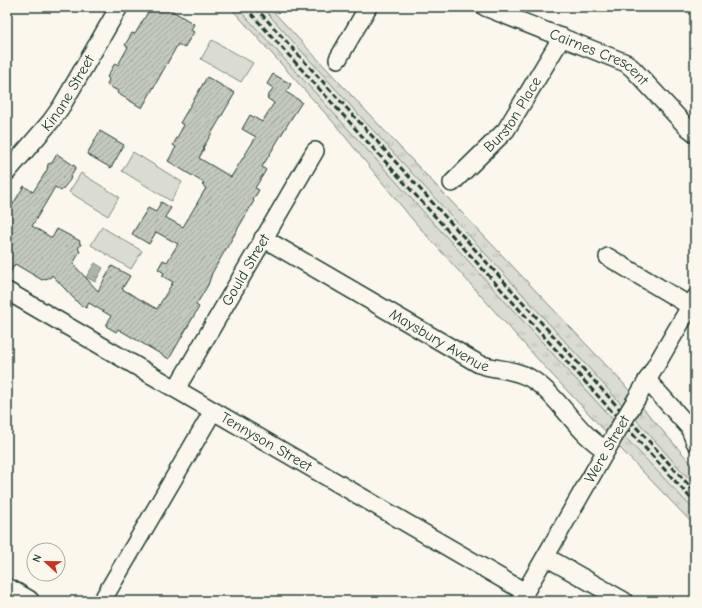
<svg xmlns="http://www.w3.org/2000/svg" width="702" height="608" font-family="'Comic Neue',sans-serif">
<defs>
<pattern id="grass-tufts" width="24" height="20" patternUnits="userSpaceOnUse"><rect width="24" height="20" fill="#dbdcd1"/><path d="M3 7l-1-3M5 7V3M7 7l1-3M15 17l-1-3M17 17v-4M19 17l1-3" fill="none" stroke="#bcbeb4"/></pattern>
<pattern id="water-ripples" width="26" height="14" patternUnits="userSpaceOnUse"><rect width="26" height="14" fill="#adb4aa"/><path d="M2 4q2-2 4 0t4 0M15 11q2-2 4 0t4 0" fill="none" stroke="#8c948b"/></pattern>
<pattern id="building-hatch" width="6" height="6" patternUnits="userSpaceOnUse"><rect width="6" height="6" fill="#c4c9be"/><path d="M-1 1l2-2M0 6l6-6M5 7l2-2" fill="none" stroke="#9fa49b"/></pattern>
</defs>
<rect width="100%" height="100%" fill="#fbf7ec"/>
<filter id="ink" filterUnits="userSpaceOnUse"><feTurbulence type="fractalNoise" baseFrequency=".025" numOctaves="2"/><feDisplacementMap in="SourceGraphic" scale="8" xChannelSelector="R" yChannelSelector="G"/><feConvolveMatrix kernelMatrix="1 2 1 2 8 2 1 2 1" color-interpolation-filters="sRGB"/></filter>
<g filter="url(#ink)">
<path fill="#eae9de" d="M237 7H262L494 264 541 314 623 406 614 421Z
M634 417 679 468 695 485V511L625 436Z"/>
<path fill="url(#grass-tufts)" stroke="#7d8c82" d="M230 7H237L614 421 605 431 543 365 412 219 334 123Z
M262 7H269L395 142 623 383 630 392 623 406C504 272 381 141 262 7Z
M642 407 695 468V485L679 468 634 417Z
M624 436 695 511V526L619 447Z"/>
<path fill="#dbdcd1" stroke="#7d8c82" d="M212 40 253 63 241 82 201 59Z
M133 152 182 182 171 201 122 171Z
M81 173 119 197 108 216 69 192Z
M102 227 142 251 131 269 91 245Z"/>
<path fill="url(#water-ripples)" stroke="#74847b" d="M95 263 103 268 95 282 86 277Z"/>
<path fill="url(#building-hatch)" stroke="#1f3d34" d="M151 7H166L194 24 191 30 194 32 184 48 178 44 142 108 117 93 118 91 107 85 109 79 107 77 115 63 118 65 128 47 125 45 132 33 135 34Z
M273 74 291 84 286 92 302 102 289 122 262 167 266 170 255 188 259 190 253 200 254 201 212 273 208 285 196 305 199 307 169 359 118 329 116 332 106 326 111 316 89 303 86 308 79 304 52 275 51 277 42 280 15 264 7 278V214L24 186 33 192 47 170 48 164 52 163 57 154 76 167 71 175 70 180 61 191 55 187 32 226 52 238 57 229 80 241 79 243 81 244 78 249 80 251 73 264 98 291 112 266 130 276 122 289 157 309 173 282 162 276 164 273 158 269 163 260 167 262 178 244 156 232 149 244 132 234 148 208 156 212 161 202 171 208 165 217 183 227 206 188 202 185 204 183 168 161 176 147 173 145 184 125 180 123 207 77 235 93 203 148 204 149 199 158 231 177 256 137 242 129 250 115 262 122 274 103 267 98 273 88 267 84Z
M100 131 124 145 111 168 87 154Z"/>
<g fill="none" stroke-linecap="round" stroke-linejoin="round">
<defs>
<g id="minor">
<path id="s1" d="M485 7 626 63 633 69 686 126 695 133"/>
<path d="M338 59 368 7"/>
<path id="s2" d="M7 172 51 121 61 107 119 7"/>
<path id="s3" d="M452 183 506 130 562 37"/>
<path id="s4" d="M263 238 479 364C496 370 515 369 530 378 560 396 575 432 606 450"/>
<path d="M608 257 690 306"/>
<path id="s5" d="M7 291 525 592"/>
<path d="M647 380 689 427 695 442"/>
<path id="s6" d="M176 389 315 151"/>
<path d="M637 398 695 298"/>
<path d="M546 557 624 601"/>
<path d="M102 601 213 411"/>
<path d="M520 601 612 440"/>
</g>
<path id="major" d="M7 589 28 601"/>
</defs>
<use href="#minor" stroke="#1f3d34" stroke-width="20"/>
<use href="#major" stroke="#1f3d34" stroke-width="24"/>
<use href="#minor" stroke="#fbf7ec" stroke-width="17"/>
<use href="#major" stroke="#fbf7ec" stroke-width="21"/>
<path stroke="#1f3d34" stroke-width="3" stroke-dasharray="6 3" stroke-linecap="butt" d="M245 7 695 503
M255 7 695 492"/>
<defs>
<path id="minor-bridge" d="M613 438 637 398"/>
</defs>
<use href="#minor-bridge" stroke="#1f3d34" stroke-width="20" stroke-linecap="butt"/>
<use href="#minor-bridge" stroke="#fbf7ec" stroke-width="17"/>
</g>
</g>
<g text-anchor="middle" stroke-width="3" stroke-linejoin="round" paint-order="stroke">
<g font-size="15" fill="#1f3d34" stroke="#fbf7ec">
<text dy="5" stroke="none"><textPath href="#s1" startOffset="125">Cairnes Crescent</textPath></text>
<text dy="5" stroke="none"><textPath href="#s2" startOffset="100">Kinane Street</textPath></text>
<text dy="5" stroke="none"><textPath href="#s3" startOffset="92">Burston Place</textPath></text>
<text dy="5" stroke="none"><textPath href="#s6" startOffset="138">Gould Street</textPath></text>
<text dy="5" stroke="none"><textPath href="#s4" startOffset="204">Maysbury Avenue</textPath></text>
<text dy="5" stroke="none"><textPath href="#s5" startOffset="300">Tennyson Street</textPath></text>
<text transform="translate(607 449) rotate(-60)" y="5">Were Street</text>
</g>
</g>
<rect width="702" height="608" fill="none" stroke="#fbf7ec" stroke-width="24"/>
<rect x="12" y="12" width="678" height="584" fill="none" stroke="#1f3d34" stroke-width="1.5" filter="url(#ink)"/>
<g transform="translate(46 562) rotate(292)"><circle r="19" fill="#fbf7ec" stroke="#a3ada2"/>
<path d="M0-3L7 15L0 10L-7 15Z" fill="#c8321e"/>
<text y="-6" font-size="11" font-weight="bold" text-anchor="middle" fill="#1f3d34">N</text>
</g>
</svg>
